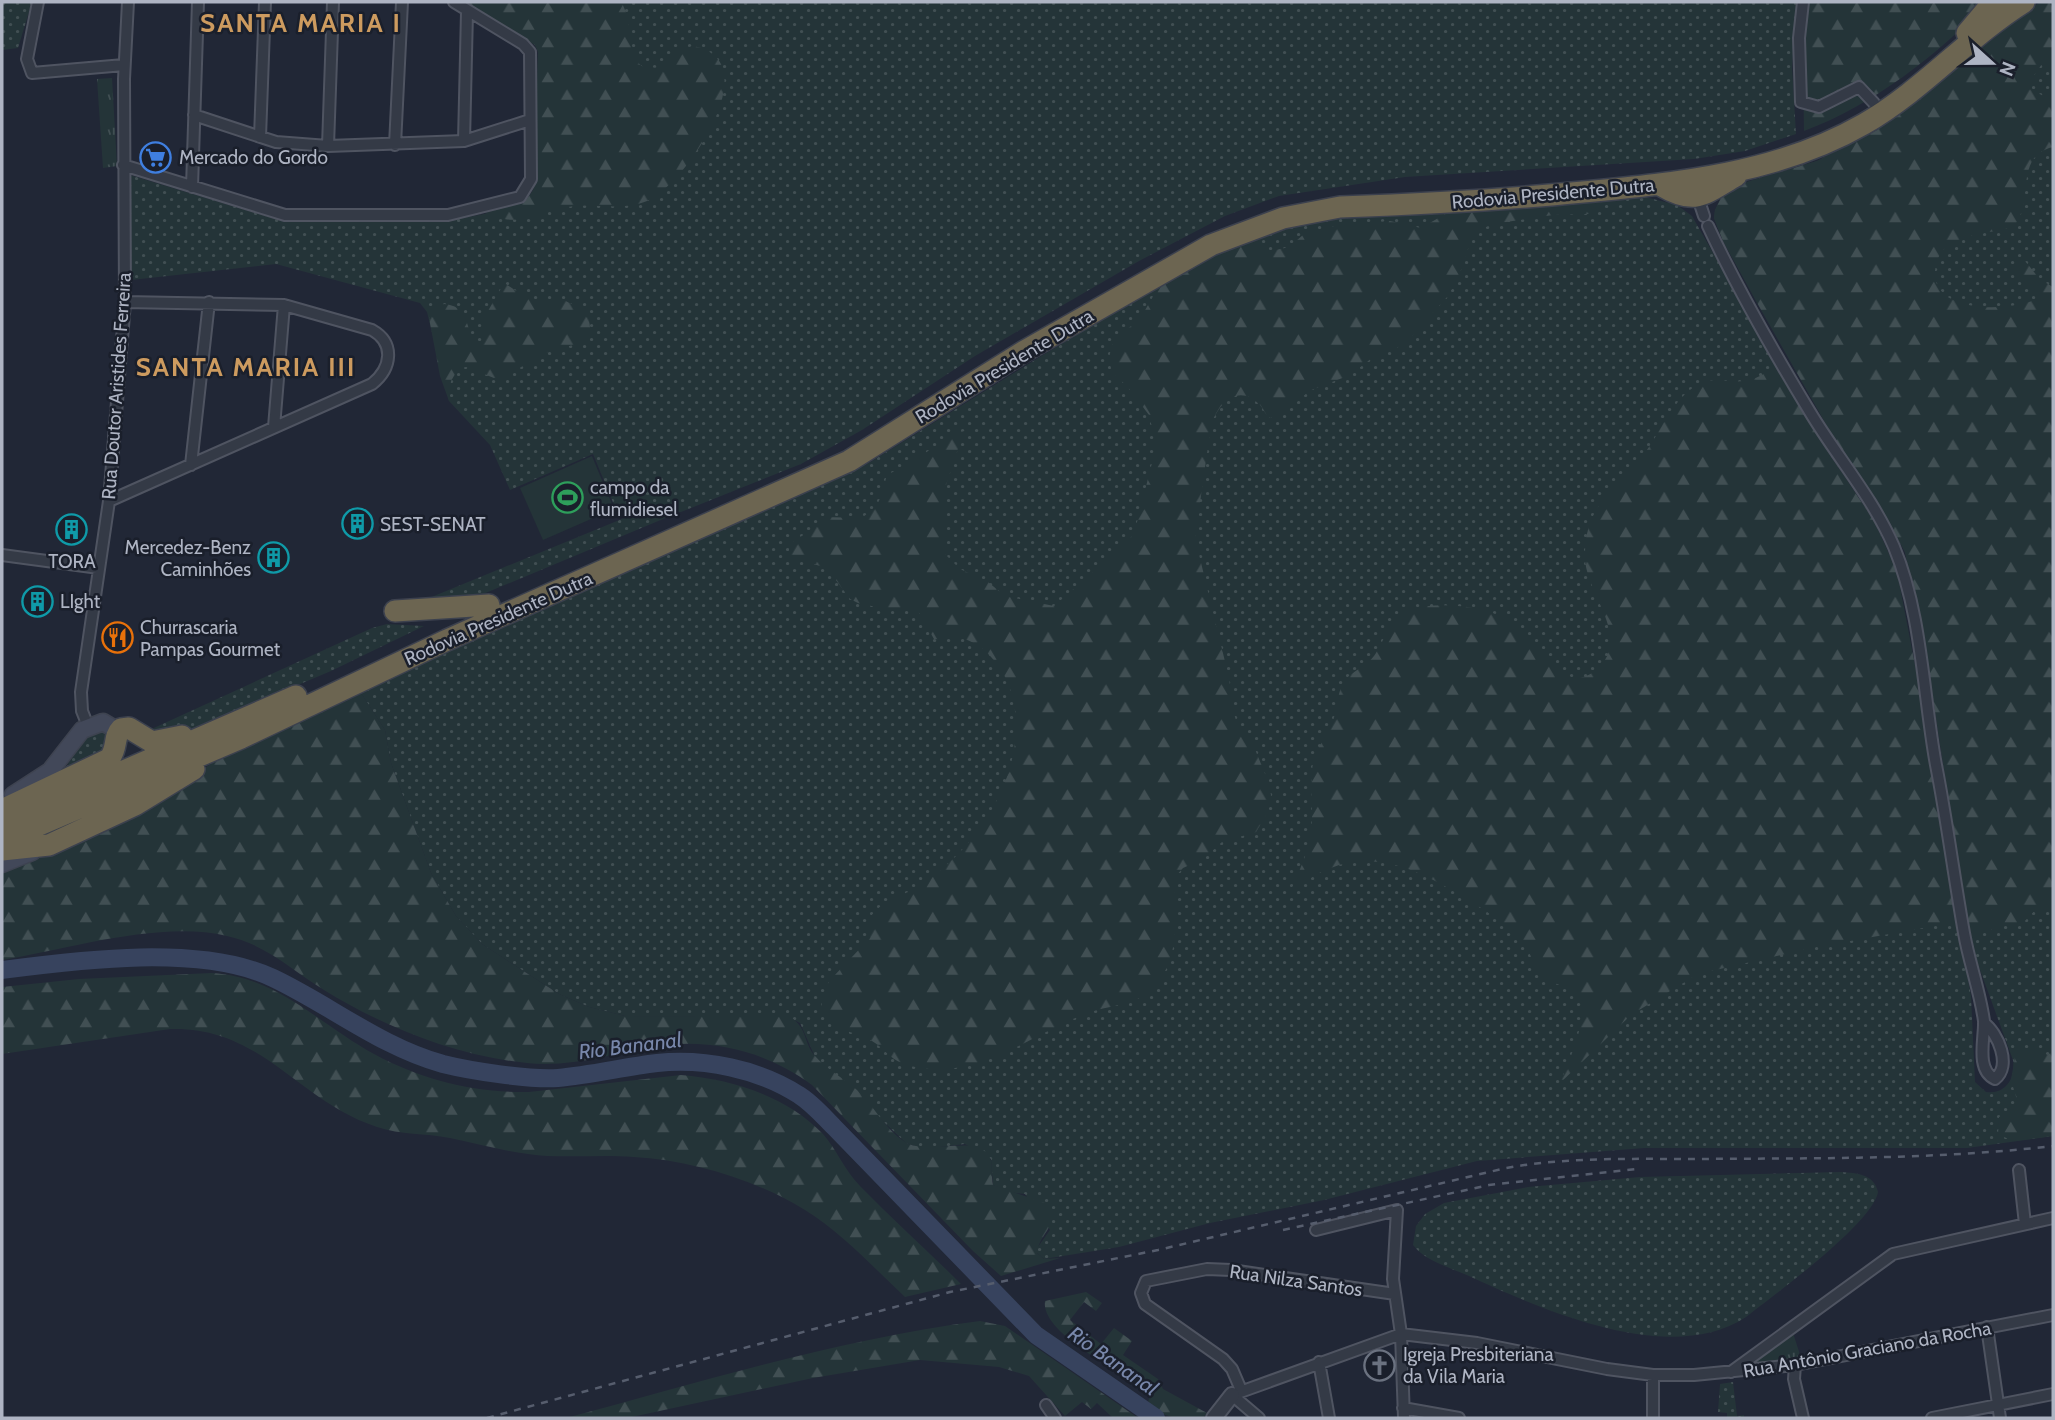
<svg xmlns="http://www.w3.org/2000/svg" width="2055" height="1420" font-family="Cabin,sans-serif">
<defs>
<pattern id="grass-dots" width="8" height="8" patternUnits="userSpaceOnUse" patternTransform="scale(1.75)"><rect width="8" height="8" fill="#243438"/><path d="M2 2h.1M6 6h.1" fill="none" stroke="#414f53" stroke-width="1.8" stroke-linecap="round"/></pattern>
<pattern id="forest-firs" width="22" height="20" patternUnits="userSpaceOnUse" patternTransform="scale(1.75)"><rect width="22" height="20" fill="#243438"/><path d="M5 1l3.5 6h-7zM16 11l3.5 6h-7z" fill="#414f53"/></pattern>
<pattern id="park-tufts" width="24" height="20" patternUnits="userSpaceOnUse" patternTransform="scale(1.75)"><rect width="24" height="20" fill="#243438"/><path d="M3 7l-1-3M5 7V3M7 7l1-3M15 17l-1-3M17 17v-4M19 17l1-3" fill="none" stroke="#414f53"/></pattern>
</defs>
<rect width="100%" height="100%" fill="#212736"/>
<path fill="url(#grass-dots)" d="M2 2H32L18 48 2 50Z
M464 2H1797L1792 66 1796 134 1745 151 1694 159 1405 177 1279 196 1225 216 1139 261 975 356 862 430 801 464 681 512 636 511 619 517 593 454 510 490 490 445 449 401 427 312 420 303 276 264 131 280 130 175 285 222 449 220C466 218 519 209 529 197 534 191 535 184 536 176L538 47Z
M2040 2H2053V1136L1967 1148H1645L1477 1161 1324 1200 1210 1223 1119 1247 1044 1259 1035 1251 1050 1230 1025 1194 1009 1192 993 1185 991 1159 965 1144 923 1149 906 1143 815 1057 800 1023 790 1018 625 1016 589 1007 559 994 482 944 456 916 431 873 391 763 385 730 361 693 508 620 867 464 1043 355 1190 267 1243 240 1300 224 1337 217 1641 196 1677 205 1692 216 1818 437 1874 521 1897 572 1971 996 1975 1082 1986 1092C2005 1095 2016 1079 2013 1060L1972 948 1926 653 1905 552 1882 509 1834 438 1723 241 1714 218 1715 210 1721 198 1737 185 1817 161 1877 130Z
M634 514H675L464 602 417 603Z
M387 624 424 626 331 671 198 727 165 735 145 732 372 628Z
M87 731H104L109 734 112 748 64 771Z
M1841 1172C1857 1173 1874 1174 1878 1192 1873 1223 1774 1295 1746 1317 1670 1367 1543 1310 1469 1276 1451 1268 1425 1261 1413 1245L1416 1226 1425 1214 1444 1203 1528 1187 1640 1177Z
M1733 1382 1737 1416 1744 1415V1418H1727V1413L1718 1412 1720 1384Z"/>
<path fill="url(#forest-firs)" d="M464 2H621C634 21 624 53 643 67L659 68C669 62 677 49 689 47 698 45 707 50 714 55 751 87 681 187 647 201 619 212 595 202 568 207 533 212 522 229 485 213L526 200 534 189 538 52 534 43Z
M1808 2H1989C1937 55 1874 105 1804 131L1803 64Z
M2040 2H2053V62L2044 61 2026 87 2053 101V147C2012 157 2036 203 2013 227 1993 233 1969 233 1951 244 1941 250 1936 259 1935 271 1932 314 2010 312 2037 299L2013 269 2024 260 2041 280 2053 287V908L2036 909 2023 923 2003 925 1970 938 1926 653 1905 552 1882 509 1834 438 1756 301 1723 241 1714 218 1715 210 1721 198 1737 185 1817 161 1877 130Z
M1607 197 1589 214 1553 215 1493 224 1481 229 1472 237 1459 276 1448 296 1412 336 1397 348 1372 358 1350 375 1309 391 1281 416 1270 418C1265 414 1264 410 1260 405 1238 382 1218 404 1211 425L1195 538 1229 678 1233 711 1238 726 1252 742 1268 781 1271 795 1268 812 1256 832 1222 842 1203 859 1183 868 1175 877C1173 913 1182 950 1159 981 1140 1007 1115 1003 1088 1013 1030 1034 969 1088 902 1063 889 1058 884 1048 872 1041 852 1030 832 1032 821 1007L826 986 833 977 870 938C871 930 865 926 870 918 881 900 902 897 919 886 979 848 1031 768 1012 695 1006 671 986 644 961 638 952 636 943 640 934 639L918 611 889 610 858 603 850 599 827 568 789 557V544L813 529 824 517 861 518C882 506 882 494 887 474 899 473 945 437 964 431L945 488V554L960 569 988 582 1005 596 1054 606 1128 542 1135 530 1154 455 1155 440 1149 415 1127 386 1112 373 1109 358 1113 340 1140 319 1159 286 1217 252 1243 240 1271 251 1289 247 1303 235 1334 226 1390 221 1421 228 1454 209Z
M504 283 532 301 561 299 581 308 589 318 590 328 583 342 545 353 506 376 494 378 466 367 458 369 451 381 449 401 440 376 429 318 436 307 444 304C467 306 465 322 473 339L483 344 484 318Z
M1778 367 1818 437 1874 521 1897 572 1922 701 1957 922 1816 947 1698 974 1631 1015 1560 1083C1569 1060 1586 1026 1581 1001 1579 987 1552 986 1543 976 1534 966 1530 950 1520 940 1505 923 1485 910 1465 898 1404 860 1351 841 1290 893 1298 873 1308 854 1311 833 1314 808 1308 783 1314 759 1318 745 1329 734 1333 721 1337 709 1337 697 1342 685 1349 671 1368 667 1376 653 1386 638 1390 615 1411 609 1437 602 1475 605 1500 616 1527 629 1560 701 1596 670 1634 638 1585 594 1585 557 1584 500 1621 488 1649 447 1663 426 1674 399 1697 385 1711 376 1728 383 1744 381 1755 380 1767 372 1778 367Z
M361 693 385 730 391 763 431 873 456 916 482 944 559 994 589 1007 625 1016 790 1017C808 1028 803 1042 815 1056 827 1070 844 1078 857 1090 874 1106 885 1129 905 1142 929 1157 978 1132 990 1158 993 1164 991 1177 993 1185L1048 1204C1058 1230 1040 1231 1037 1253L1044 1259 1060 1258 1001 1276 973 1251 812 1085C767 1052 714 1038 657 1046 614 1053 571 1068 527 1063 456 1056 384 1027 324 990 292 970 265 944 227 936 160 920 70 949 2 960V869L180 784 220 758Z
M212 973C278 977 319 1024 374 1054 422 1080 474 1093 529 1092L681 1075C731 1079 787 1096 823 1134 837 1150 845 1171 860 1186 893 1220 928 1251 961 1284L905 1297C873 1267 842 1233 805 1210 757 1180 690 1160 634 1157 598 1154 563 1159 528 1154 502 1151 476 1143 450 1138 425 1133 401 1135 377 1127 297 1101 262 1026 170 1029L2 1054V987L79 979Z
M2021 1048 2041 1050 2047 1055 2053 1052V1136L2015 1141 1998 1135 1999 1117 2016 1108 2018 1103 2011 1080 2016 1051Z
M1086 1292 1102 1303 1096 1311 1084 1302 1070 1320 1101 1344 1114 1328 1132 1341 1123 1355 1158 1379 1163 1389 1207 1413 1203 1418H1175L1147 1409 1150 1393 1147 1387C1123 1374 1040 1333 1045 1301Z
M980 1321 1005 1326 1138 1418H1113L1097 1403 1091 1409 1082 1402 1065 1416 1029 1376 999 1367 920 1360 813 1378 627 1418H566C702 1382 839 1339 980 1321Z"/>
<path fill="url(#park-tufts)" d="M112 78 117 166 103 168 97 79Z
M1793 1333 1802 1361 1748 1367Z"/>
<path fill="#243438" d="M592 456 614 509 543 540 520 488Z"/>
<g fill="none" stroke-linecap="round" stroke-linejoin="round">
<path stroke="#37435e" stroke-width="18" d="M2 970C79 960 201 944 273 978 330 1005 381 1047 443 1064 471 1071 530 1080 558 1078 591 1075 624 1067 657 1063 704 1058 759 1069 799 1095 812 1103 823 1116 834 1127L1036 1335 1156 1418"/>
<defs>
<path id="minor" d="M38 2 27 59 32 73 124 65
M1803 2 1799 38 1801 102 1819 107 1859 87 1874 103
M194 115 276 142 328 146 464 141 530 120
M260 137 265 2
M464 141 467 12
M395 145 402 2
M328 146 333 2
M123 165 285 215H448L520 197 531 179 530 52 523 44 454 2
M192 187 198 2
M1698 198 1704 216
M1708 226C1738 290 1773 351 1810 412 1837 457 1873 498 1894 547 1922 614 1923 694 1936 765 1947 821 1954 877 1964 933 1969 962 1980 991 1984 1021 1985 1037 1975 1070 1995 1079 2012 1066 1998 1033 1984 1023
M274 427 284 305
M191 465 209 302
M109 501 372 384C392 368 395 343 372 330L284 305 125 302
M2 555 99 568
M88 726 82 711 81 692 109 501 125 302 124 79 128 2
M2019 1170 2025 1224
M1316 1230 1397 1210 1393 1279 1401 1334 1404 1418
M1987 1327 2000 1418
M1319 1362 1329 1418
M1795 1365 1794 1379 1803 1418
M1731 1372 1893 1254 2053 1218
M1653 1375V1418
M1241 1390 1232 1369 1223 1359 1145 1304 1141 1293 1146 1281 1207 1269 1231 1270 1395 1294
M1046 1405 1055 1418
M1403 1408 1459 1418
M1259 1418 1232 1395 1401 1334 1477 1343 1607 1369 1653 1375H1694L1795 1365 2053 1315
M1932 1418 2053 1394"/>
<path id="tertiary" d="M1214 1418 1232 1395"/>
<path id="secondary" d="M13 795 50 771 82 730 103 722 118 731
M2 864 32 852"/>
<path id="motorway" d="M1967 33 1993 2
M1660 185C1695 206 1703 195 1736 176
M395 611 489 605
M2 810 109 759C118 749 113 737 121 729L129 728 152 742 182 736
M2 824 296 696
M2 841 241 738 447 640 849 461 1023 352 1211 245 1283 218 1340 207C1421 204 1503 200 1583 192 1679 183 1779 173 1864 124 1923 90 1967 38 2024 2
M2 850 49 845 135 805 194 769"/>
</defs>
<use href="#minor" stroke="#4f5461" stroke-width="14"/>
<use href="#tertiary" stroke="#4f5461" stroke-width="18"/>
<use href="#secondary" stroke="#3e4350" stroke-width="19"/>
<use href="#motorway" stroke="#3c414e" stroke-width="24"/>
<use href="#minor" stroke="#343a46" stroke-width="10"/>
<use href="#tertiary" stroke="#343a46" stroke-width="14"/>
<use href="#secondary" stroke="#424859" stroke-width="16"/>
<use href="#motorway" stroke="#6c6551" stroke-width="21"/>
<path stroke="#565d6d" stroke-width="2.5" stroke-dasharray="7 7" stroke-linecap="butt" d="M1283 1230 1489 1185 1637 1169
M487 1418 950 1292 1158 1250 1506 1168C1567 1157 1630 1159 1692 1159 1812 1158 1933 1160 2053 1146"/>
</g>
<defs>
<symbol id="supermarket-ring" viewBox="-11 -11 22 22"><circle r="9.5" fill="#1a1f2b" stroke="#3f7fe0" stroke-width="1.5"/><path d="M-6-5.5h2.5l.6 2H6L4.5 2H-2.5L-4.4-4H-6ZM-1.5 3.2a1.3 1.3 0 1 0 .1 0ZM3 3.2a1.3 1.3 0 1 0 .1 0Z" fill="#3f7fe0"/></symbol>
<symbol id="stadium-ring" viewBox="-11 -11 22 22"><circle r="9.5" fill="#1a1f2b" stroke="#2e9e5b" stroke-width="1.5"/><path d="M0-5a6.5 5 0 1 0 0 10a6.5 5 0 1 0 0-10ZM-3.5-1.8h7v3.6h-7Z" fill="#2e9e5b"/></symbol>
<symbol id="building-ring" viewBox="-11 -11 22 22"><circle r="9.5" fill="#1a1f2b" stroke="#0f9aa8" stroke-width="1.5"/><path d="M-4-6H4V6H1V3H-1V6H-4ZM-2.5-4.3h1.7v1.8h-1.7ZM.8-4.3h1.7v1.8H.8ZM-2.5-1h1.7V.8h-1.7ZM.8-1h1.7V.8H.8Z" fill="#0f9aa8"/></symbol>
<symbol id="restaurant-ring" viewBox="-11 -11 22 22"><circle r="9.5" fill="#1a1f2b" stroke="#e8710a" stroke-width="1.5"/><path d="M-5-6h1v4h1v-4h1v4h1v-4h1v5L-1.5 .5V6h-2V.5L-5-1ZM5-6V6H3V1.5H1.5Q1.5-4 5-6Z" fill="#e8710a"/></symbol>
<symbol id="church-ring" viewBox="-11 -11 22 22"><circle r="9.5" fill="#1a1f2b" stroke="#6b7280" stroke-width="1.5"/><path d="M-1.2-6h2.4v3.5h3.3v2.4h-3.3V6h-2.4V-.1h-3.3v-2.4h3.3Z" fill="#6b7280"/></symbol>
</defs>
<g fill-rule="evenodd">
<use href="#supermarket-ring" x="138" y="140" width="35" height="35"/>
<use href="#stadium-ring" x="550" y="480" width="35" height="35"/>
<use href="#building-ring" x="340" y="506" width="35" height="35"/>
<use href="#building-ring" x="54" y="512" width="35" height="35"/>
<use href="#building-ring" x="256" y="540" width="35" height="35"/>
<use href="#building-ring" x="20" y="584" width="35" height="35"/>
<use href="#restaurant-ring" x="100" y="620" width="35" height="35"/>
<use href="#church-ring" x="1362" y="1348" width="35" height="35"/>
</g>
<g text-anchor="middle" stroke-width="5" stroke-linejoin="round" paint-order="stroke">
<g font-size="19" fill="#aeb4c3" stroke="#1a1f2b" text-anchor="start">
<text x="179" y="164">Mercado do Gordo</text>
<text x="590" y="494">campo da<tspan x="590" dy="22">flumidiesel</tspan></text>
<text x="380" y="531">SEST-SENAT</text>
<text x="251" y="554" text-anchor="end">Mercedez-Benz<tspan x="251" dy="22">Caminhões</tspan></text>
<text x="72" y="568" text-anchor="middle">TORA</text>
<text x="60" y="608">LIght</text>
<text x="140" y="634">Churrascaria<tspan x="140" dy="22">Pampas Gourmet</tspan></text>
<text x="1403" y="1361">Igreja Presbiteriana<tspan x="1403" dy="22">da Vila Maria</tspan></text>
</g>
<g font-size="19" fill="#aeb4c3" stroke="#1a1f2b">
<text transform="translate(1553 193) rotate(-5)" y="7">Rodovia Presidente Dutra</text>
<text transform="translate(1004 366) rotate(-31)" y="7">Rodovia Presidente Dutra</text>
<text transform="translate(116 386) rotate(-86)" y="7">Rua Doutor Aristides Ferreira</text>
<text transform="translate(498 618) rotate(-24)" y="7">Rodovia Presidente Dutra</text>
<text transform="translate(1296 1280) rotate(8)" y="7">Rua Nilza Santos</text>
<text transform="translate(1867 1349) rotate(-10)" y="7">Rua Antônio Graciano da Rocha</text>
</g>
<g font-size="21" font-style="italic" fill="#7887aa" stroke="#1a1f2b">
<text transform="translate(630 1046) rotate(-7)" y="7">Rio Bananal</text>
<text transform="translate(1113 1361) rotate(35)" y="7">Rio Bananal</text>
</g>
<g font-size="26" font-weight="bold" letter-spacing="2" fill="#cd9b5f" stroke="#1a1f2b">
<text x="301" y="32">SANTA MARIA I</text>
<text x="246" y="376">SANTA MARIA III</text>
</g>
</g>
<rect width="2055" height="1420" fill="none" stroke="#aeb4c3" stroke-width="7"/>
<g transform="translate(1992 63) rotate(111)" stroke="#1a1f2b" stroke-width="5" paint-order="stroke">
<path d="M0-5L12 26L0 18L-12 26Z" fill="#aeb4c3"/>
<text y="-10" font-size="19" font-weight="bold" text-anchor="middle" fill="#aeb4c3">N</text>
</g>
</svg>
